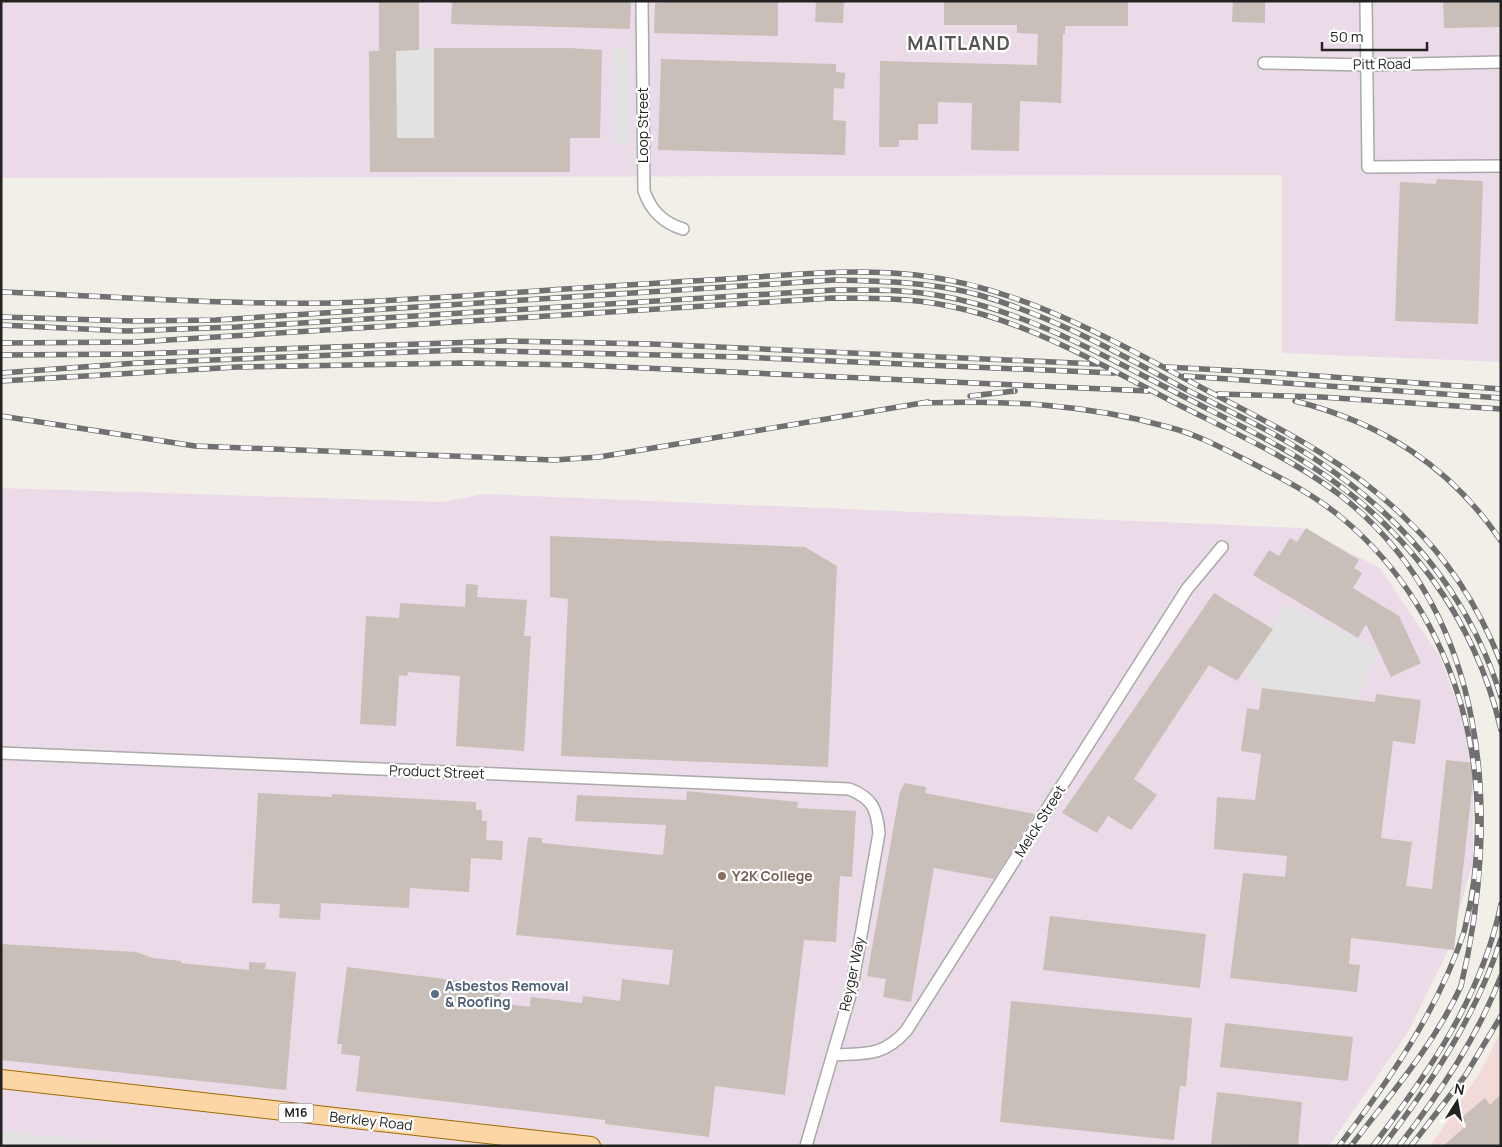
<svg xmlns="http://www.w3.org/2000/svg" width="1502" height="1147" font-family="Manrope,sans-serif">
<rect width="100%" height="100%" fill="#f2efe9"/>
<path fill="#f2dad9" d="M1501 1031V1146H1430L1479 1074Z"/>
<path fill="#ebdbe8" d="M1 1H1501V362L1282 353V175L1 178Z
M1 488 442 502 484 494 1302 528 1380 568 1440 657 1464 722 1473 762V862L1447 953 1408 1032 1329 1146H1Z"/>
<path fill="#e2e2e2" d="M434 48V138H397L396 51Z
M612 48H628L630 145 615 144Z
M1287 604 1379 650 1357 700 1262 688 1244 671Z
M1 1131 147 1146H1Z"/>
<path fill="#c7bfb8" d="M379 1H419V50L396 51 397 138H434V48H569L602 50 600 138H570V172H370L369 51H379Z
M452 1H631L630 29 451 24Z
M662 1H778V36L654 33 655 3H662Z
M816 1H844L843 23 815 22Z
M944 1H1128V26H1065V34H1063L1061 103 1020 101 1019 151 971 150 972 103 938 102V124H918V140H899V147H879L880 61 1037 65 1038 34 1017 33V25H944Z
M1233 1H1265V23L1232 22Z
M1443 1H1501V27L1444 28Z
M661 59 836 64V72L845 73 844 89 834 88 833 120 846 121 845 155 658 150Z
M1437 179 1483 181 1478 324 1395 321 1400 182 1436 184Z
M1306 528 1359 560 1354 568 1362 573 1353 588 1399 616 1421 663 1391 677 1366 624 1358 638 1253 575 1269 550 1279 556 1290 538 1297 542Z
M550 536 805 547 837 566 828 767 561 756 568 599 550 597Z
M466 584 478 585 477 597 527 600 524 636H531L524 751 456 746 460 676 408 672 407 676 399 675 396 726 360 724 366 616 399 618 400 603 465 607Z
M1214 593 1273 629 1237 681 1209 665 1134 779 1157 795 1131 830 1108 816 1097 833 1062 813Z
M1262 688 1375 702 1376 694 1421 700 1415 744 1393 741 1381 838 1412 842 1406 886 1432 889 1446 760 1475 763 1454 950 1351 938 1349 964 1360 965 1357 992 1230 978 1243 873 1285 877 1287 856 1214 849 1217 797 1255 800 1261 754 1241 751 1247 708 1259 710Z
M905 783 926 787 925 793 1035 814 994 879 934 868 911 1002 883 997 886 979 867 976 900 791Z
M687 791 798 802 797 808 856 811 852 877 840 876 836 942 804 940 785 1095 715 1086 709 1137 605 1124V1120L356 1091 360 1056 341 1054 342 1044H337L347 967 502 986 499 1003 530 1007 531 997 582 1003 583 996 620 1001 622 979 669 985 673 950 516 935 528 837 542 838V843L663 855 666 825 575 821 577 795 686 800Z
M258 793 332 797V794L476 802V810H482V821H487L486 840 503 841 502 860 471 858 469 892 410 888 409 908 321 903 320 920 279 918 280 904 252 903Z
M1050 916 1206 934 1200 988 1043 970Z
M1 944 136 952 153 958 181 961V963L249 970V962L266 963 265 969 296 972 286 1090 1 1060Z
M1011 1001 1192 1018 1186 1086H1180L1174 1140 1000 1122Z
M1225 1023 1353 1037 1348 1081 1220 1067Z
M1217 1092 1302 1102 1298 1146 1211 1144Z
M1501 1094V1146H1443L1467 1125 1461 1118 1485 1098 1490 1105Z"/>
<g fill="none" stroke-linecap="round" stroke-linejoin="round">
<defs>
<path id="minor" d="M642 1 644 191C651 211 663 223 683 229
M1366 1 1368 167 1501 166
M1264 63 1366 65 1501 62
M1 753 849 789C873 798 877 810 879 833L851 992 806 1146
M833 1055C866 1053 882 1057 906 1031L1187 589 1222 547"/>
<path id="primary" d="M1 1079 591 1146"/>
</defs>
<use href="#minor" stroke="#a9a9a9" stroke-width="14"/>
<use href="#primary" stroke="#a06b00" stroke-width="20"/>
<use href="#minor" stroke="#fff" stroke-width="11"/>
<use href="#primary" stroke="#fcd6a4" stroke-width="18"/>
<defs>
<path id="rail" d="M1 292C111 296 221 305 331 303 370 302 408 299 447 297 540 291 633 284 727 279 790 275 853 268 916 275 1022 287 1114 341 1206 390 1277 427 1349 462 1406 519 1448 559 1480 609 1501 663
M1 317 133 321 216 320 834 280C882 281 932 282 979 295 1053 316 1120 354 1187 390 1229 411 1272 431 1312 457 1402 515 1469 594 1501 697
M1 325 126 331 237 327 834 290C868 290 903 289 936 295 1021 309 1097 352 1173 391 1218 415 1265 436 1308 464 1405 525 1475 617 1501 730
M1 343 136 342 833 298C872 298 911 298 949 306 1033 323 1107 368 1181 406 1235 433 1292 459 1340 495 1489 611 1502 814 1461 986 1434 1045 1390 1095 1351 1146
M1 355 136 354 505 341 651 344 1097 364
M1166 367 1276 373 1501 389
M1 373 137 363 458 350 740 357 1114 373
M1184 376 1501 398
M1 381 237 367 463 363 578 365 1148 391
M1218 394 1321 397 1501 409
M970 396 1015 391
M1295 401C1382 423 1450 466 1501 541
M921 403C1004 400 1087 404 1168 427 1196 434 1222 448 1248 461 1281 478 1313 494 1342 518 1460 616 1502 784 1464 932 1438 1010 1389 1081 1339 1146
M1 416 195 446 554 460 599 457 928 402
M1373 1146C1429 1072 1482 996 1501 904
M1383 1146C1432 1082 1476 1016 1501 939
M1399 1146C1439 1094 1477 1038 1501 976
M1411 1146 1465 1076 1501 1016"/>
</defs>
<use href="#rail" stroke="#707070" stroke-width="5.5"/>
<use href="#rail" stroke="#fff" stroke-width="4" stroke-dasharray="11" stroke-linecap="butt"/>
</g>
<circle fill="#8d6e63" stroke="#fff" stroke-width="2" cx="722" cy="876" r="5"/>
<circle fill="#5c6f8a" stroke="#fff" stroke-width="2" cx="435" cy="994" r="5"/>
<g text-anchor="middle" stroke-width="4.5" stroke-linejoin="round" paint-order="stroke">
<rect fill="#fff" stroke="#646464" stroke-width="1" x="278.5" y="1103.5" width="35" height="19" rx="4"/>
<g font-size="12" font-weight="bold" fill="#222">
<text x="296" y="1117">M16</text>
</g>
<g font-size="14" fill="#222" stroke="#fff">
<text transform="translate(1382 64) rotate(-1)" y="5">Pitt Road</text>
<text transform="translate(643 125) rotate(-90)" y="5">Loop Street</text>
<text transform="translate(437 772) rotate(2)" y="5">Product Street</text>
<text transform="translate(1040 821) rotate(-58)" y="5">Melck Street</text>
<text transform="translate(852 974) rotate(-78)" y="5">Reyger Way</text>
<text transform="translate(371 1121) rotate(6)" y="5">Berkley Road</text>
</g>
<g font-size="14" font-weight="bold" fill="#785e54" stroke="#fff" text-anchor="start">
<text x="732" y="881">Y2K College</text>
</g>
<g font-size="14" font-weight="bold" fill="#4e5e75" stroke="#fff" text-anchor="start">
<text x="445" y="991">Asbestos Removal<tspan x="445" dy="16">&amp; Roofing</tspan></text>
</g>
<g font-size="19" font-weight="bold" letter-spacing="1" fill="#555" stroke="#fff">
<text x="959" y="50">MAITLAND</text>
</g>
</g>
<rect width="1502" height="1147" fill="none" stroke="#222222" stroke-width="5"/>
<g transform="translate(1457 1102) rotate(11)" stroke="#ffffff" stroke-width="4" paint-order="stroke">
<path d="M0-4L9 19L0 12L-9 19Z" fill="#222222"/>
<text y="-8" font-size="14" font-weight="bold" text-anchor="middle" fill="#222222">N</text>
</g>
<path d="M1322 42v8h105v-8" fill="none" stroke="#222222" stroke-width="2.5"/>
<text x="1330" y="42" font-size="15" fill="#222222" stroke="#ffffff" stroke-width="4" paint-order="stroke">50 m</text>
</svg>
